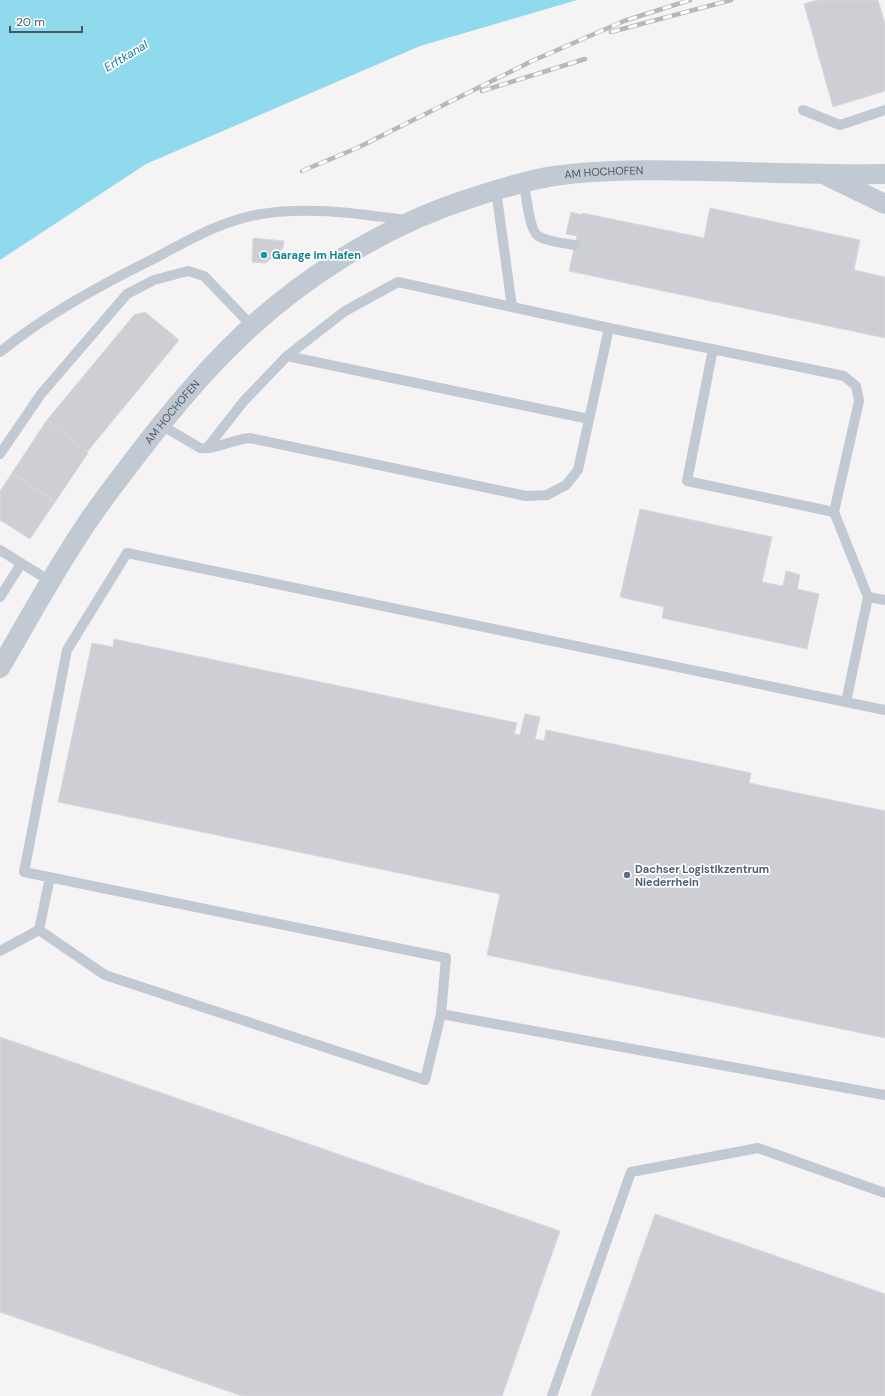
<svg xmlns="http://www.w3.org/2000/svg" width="885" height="1396" font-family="'DM Sans',sans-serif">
<rect width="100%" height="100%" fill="#f5f3f3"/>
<path fill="#90daee" d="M0 0H577L420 46 146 164 0 260Z"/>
<path fill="#cdcfd5" stroke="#d7d9de" d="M817 0H878L885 24V91L833 107 804 4Z
M710 208 860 240 854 270 885 277V338L569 271 577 236 566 234 571 212 582 215V213L704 238Z
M253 238 284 241 283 248 266 263 252 262Z
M145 312 179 340 87 452 47 420 134 315Z
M47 420 88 453 55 502 12 473Z
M12 473 55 502 30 539 0 520V491Z
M640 509 772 537 762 582 783 586 786 571 800 575 797 589 819 594 807 649 662 618 664 607 620 597Z
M114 639 517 723 514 734 520 735 525 714 540 717 535 739 544 741 546 730 751 773 749 783 885 811V1038L487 955 500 894 58 802 92 643 113 647Z
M0 1037 560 1231 502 1396H242L0 1312Z
M655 1214 885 1294V1396H591Z"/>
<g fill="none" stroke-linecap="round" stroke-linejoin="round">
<path stroke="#c1cad2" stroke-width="10" d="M803 110 840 125 885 110
M524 182C526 194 529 230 538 236 548 242 563 243 575 245
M609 328 844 376 856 386 859 401 834 512 868 597 846 702 127 553 67 650 24 872 446 958 441 1014 885 1095
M713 349 687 481 834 512
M0 352C47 314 101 285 155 258 189 240 223 220 261 214 309 206 359 214 406 220
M287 356 589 419
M161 425 200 448C217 450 233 439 250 438L526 496 547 495 566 485 578 470 609 328 512 307 496 190
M207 448 243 402 287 356 345 311 398 282 512 307
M0 454 41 394 127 294 154 280 188 271 204 276 252 326
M0 550 50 581
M0 597 21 564
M868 597 885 600
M846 702 885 710
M39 930 105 975 425 1080 441 1014
M0 951 39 930 50 877
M552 1396 631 1172 758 1148 885 1193"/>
<g stroke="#c1cad2" stroke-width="20">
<path d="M827 176 885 204"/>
<path id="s1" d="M0 668C28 620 54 572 85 526 102 500 122 475 141 450 168 415 196 381 227 350 295 281 382 226 474 197 500 189 527 180 554 176 603 169 653 170 703 171 763 172 824 175 885 174"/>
</g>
<defs>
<path id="rail" d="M611 32 731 0
M482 91 585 59
M302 171 357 148 532 61 624 21 690 0"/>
</defs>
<use href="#rail" stroke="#b5b8bd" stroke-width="4.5"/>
<use href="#rail" stroke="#fff" stroke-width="3" stroke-dasharray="9" stroke-linecap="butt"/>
</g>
<circle fill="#0f9aa8" stroke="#fff" stroke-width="1.5" cx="264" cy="255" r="4"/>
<circle fill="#5c6f8a" stroke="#fff" stroke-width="1.5" cx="627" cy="875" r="4"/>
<g text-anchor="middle" stroke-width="3.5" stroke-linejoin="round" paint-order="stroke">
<g font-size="11" fill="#4a5661" stroke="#fff">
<text dy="4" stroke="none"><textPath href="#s1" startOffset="818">AM HOCHOFEN</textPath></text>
<text dy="4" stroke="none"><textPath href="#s1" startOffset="309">AM HOCHOFEN</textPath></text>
</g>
<g font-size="11" font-weight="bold" fill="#0d838f" stroke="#fff" text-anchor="start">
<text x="272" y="259">Garage im Hafen</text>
</g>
<g font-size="11" font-weight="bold" fill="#4e5e75" stroke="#fff" text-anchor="start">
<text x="635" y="873">Dachser Logistikzentrum<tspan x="635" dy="13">Niederrhein</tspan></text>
</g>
<g font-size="12" font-style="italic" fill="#0c7c9b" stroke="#fff">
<text transform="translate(126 56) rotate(-31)" y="4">Erftkanal</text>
</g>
</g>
<path d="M10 26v6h72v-6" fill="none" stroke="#4a5661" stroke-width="2"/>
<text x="16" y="26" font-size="12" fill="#4a5661" stroke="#ffffff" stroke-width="3" paint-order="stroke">20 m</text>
</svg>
